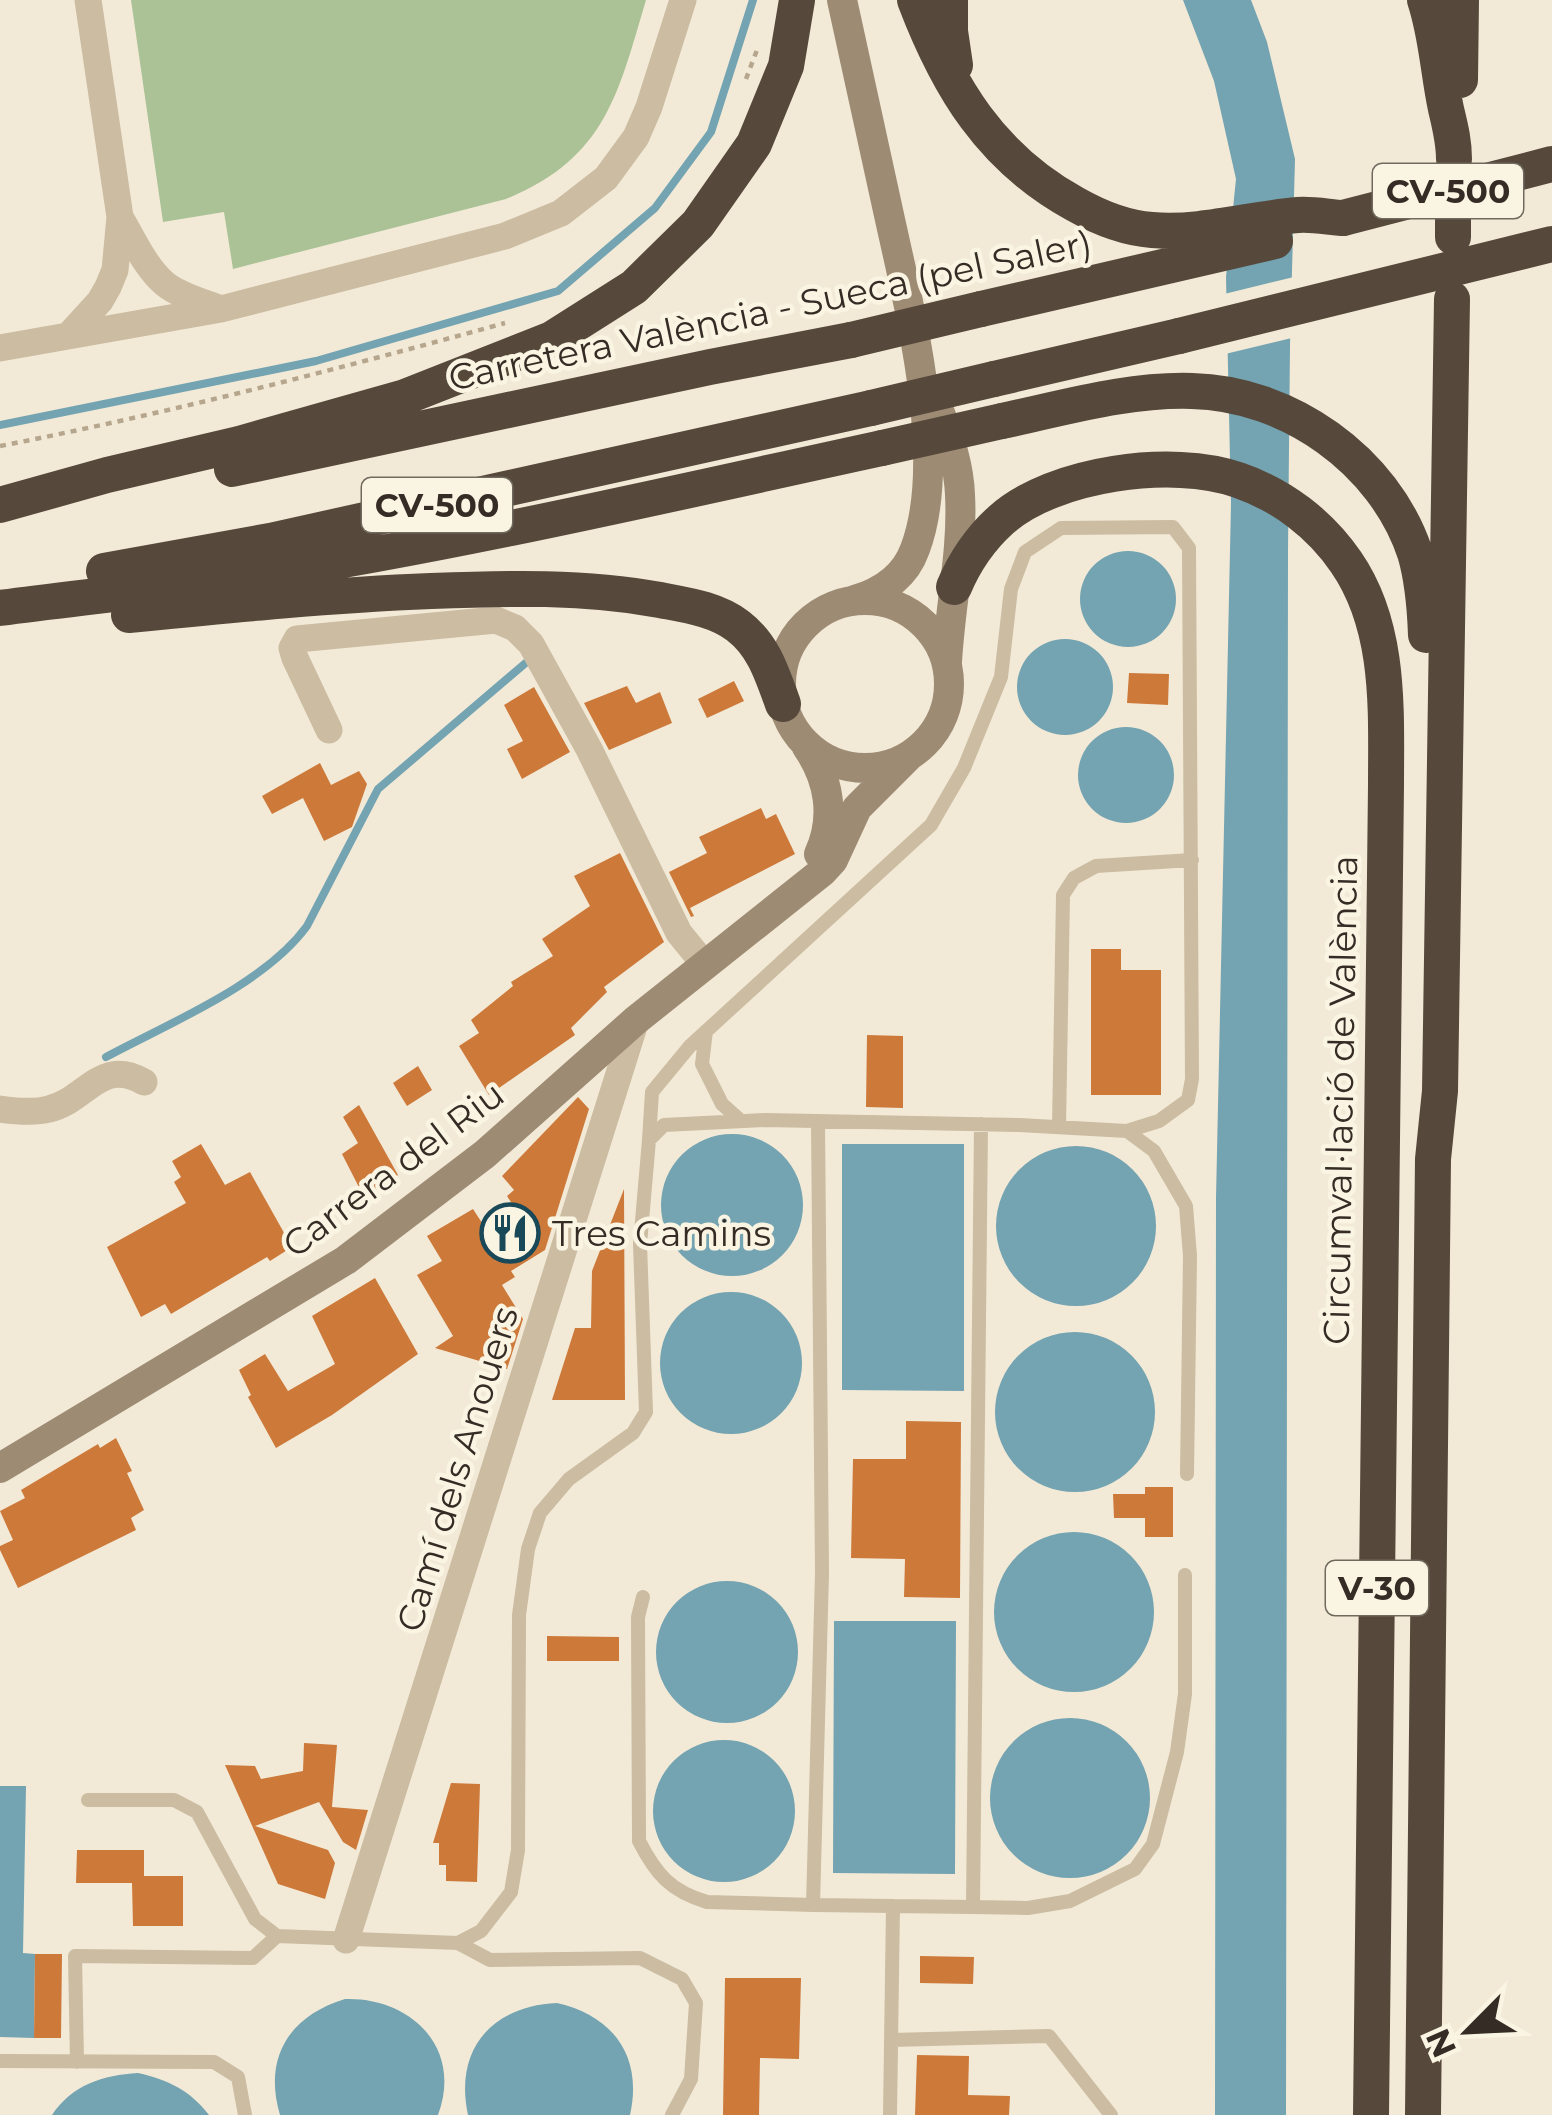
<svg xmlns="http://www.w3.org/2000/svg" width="1552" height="2115" font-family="Montserrat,sans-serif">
<rect width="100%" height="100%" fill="#f2ead7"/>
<path fill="#abc296" d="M131 0H646C618 94 606 158 506 199L233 269 224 212 163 222Z"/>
<path fill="#74a3b1" d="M1183 0H1251L1267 42 1295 159 1290 345 1288 552 1286 2115H1215L1216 1198 1231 504 1226 277 1236 179 1214 81Z
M1080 599a48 48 0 1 1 96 0a48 48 0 1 1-96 0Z
M1017 687a48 48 0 1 1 96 0a48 48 0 1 1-96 0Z
M1078 775a48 48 0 1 1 96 0a48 48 0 1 1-96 0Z
M661 1205a71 71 0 1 1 142 0a71 71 0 1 1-142 0Z
M842 1144H964V1391L842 1390Z
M996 1226a80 80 0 1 1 160 0a80 80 0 1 1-160 0Z
M660 1363a71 71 0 1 1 142 0a71 71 0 1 1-142 0Z
M995 1412a80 80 0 1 1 160 0a80 80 0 1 1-160 0Z
M994 1612a80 80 0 1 1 160 0a80 80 0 1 1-160 0Z
M656 1652a71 71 0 1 1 142 0a71 71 0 1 1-142 0Z
M834 1621H956L955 1874 833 1873Z
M990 1798a80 80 0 1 1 160 0a80 80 0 1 1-160 0Z
M653 1811a71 71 0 1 1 142 0a71 71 0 1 1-142 0Z
M0 1786H26L23 1953 35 1954 34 2038 0 2037Z
M345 1999C411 1997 463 2048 438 2115H280C263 2058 289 2016 345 1999Z
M557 2003C614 2016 643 2057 630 2115H468C454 2050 491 2006 557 2003Z
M138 2073C168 2080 190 2090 209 2115H52C72 2085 103 2075 138 2073Z"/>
<path fill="#f2ead7" d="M1298 276 1296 337 1221 355 1220 295Z"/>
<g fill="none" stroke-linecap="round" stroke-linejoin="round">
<path stroke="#74a3b1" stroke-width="8" d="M0 425 316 361 558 291 655 208 711 132 753 0
M106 1057C169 1023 264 985 307 926L378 789 528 661"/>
</g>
<path fill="#cd793a" d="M1129 673 1169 674 1168 705 1127 703Z
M734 681 744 701 707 718 698 699Z
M627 686 636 703 660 692 672 723 609 750 584 703Z
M534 687 570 752 522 779 507 749 523 741 504 705Z
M320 763 331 785 359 771 367 784 352 827 324 841 303 798 272 814 262 796Z
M761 808 766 819 776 814 795 854 690 908 694 916 691 917 669 872 707 853 699 837Z
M620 853 664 942 604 987 607 992 571 1028 575 1035 489 1095 459 1046 479 1033 471 1020 513 986 511 982 553 956 542 939 590 906 574 876Z
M1091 949H1121V970H1161V1095H1091Z
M867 1035 903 1036V1108L866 1107Z
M418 1066 432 1090 407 1106 393 1083Z
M578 1097 589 1109 545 1250 511 1271 515 1277 502 1285 523 1319 507 1369 435 1348 453 1336 417 1275 442 1261 427 1236 473 1209 484 1226 514 1207 507 1196 514 1190 502 1176Z
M359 1105 398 1175 366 1201 342 1154 358 1143 343 1117Z
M201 1144 225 1185 250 1172 292 1247 270 1261 267 1257 171 1314 165 1304 141 1317 107 1247 186 1203 174 1182 181 1177 172 1161Z
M624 1189 625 1400H552L575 1328H591L592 1271Z
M375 1278 418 1354 332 1415 276 1448 248 1397 251 1395 239 1370 265 1354 288 1391 335 1364 312 1316Z
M906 1421 961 1422 960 1598 904 1597 905 1559 851 1558 853 1459H906Z
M116 1438 132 1471 127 1473 144 1510 131 1518 136 1530 18 1588 0 1550V1546L13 1540 0 1511 25 1498 21 1490 98 1444 100 1448Z
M1145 1487H1173V1537H1145V1518H1114L1113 1494H1145Z
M547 1636 619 1637V1661H547Z
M304 1743 337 1745 332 1807 368 1810 356 1850 343 1842 319 1802 255 1826 328 1850 335 1863 325 1899 278 1884 225 1765 255 1766 261 1779 303 1771Z
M451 1783 480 1784 477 1882 446 1881V1865H439V1843H433Z
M77 1850H144V1876H183V1926H133L132 1883H76Z
M35 1954H62L61 2038H34Z
M920 1956 974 1957 973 1984 920 1983Z
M725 1978H801L799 2059 760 2058 759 2115H723Z
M917 2055 969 2056 968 2095 1010 2096 1009 2115H915Z"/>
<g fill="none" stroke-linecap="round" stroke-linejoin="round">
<path stroke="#b6a68d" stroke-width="4.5" stroke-dasharray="6 6" stroke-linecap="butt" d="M746 79 757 50
M0 446C170 413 338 369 505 323"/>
<path stroke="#cbbca2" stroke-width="14" d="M706 1031 702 1064 722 1104 741 1121
M1059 1127 1063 895 1074 878 1096 866 1192 860
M649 1140 652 1092 690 1046 931 825 964 768 1001 677 1011 589 1025 552 1061 528 1173 527 1189 548 1192 1079 1188 1100 1159 1121 1127 1131
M643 1597 638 1617 639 1841C656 1874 670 1891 707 1902L813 1905 822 1573 818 1121
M88 1800H174L197 1812 255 1919 277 1936
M813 1905 973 1907 981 1124
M973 1907 1028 1908 1070 1901 1135 1869 1153 1844 1177 1752 1185 1694V1575
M458 1943 490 1960 640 1958 682 1979 696 2003 691 2079 672 2115
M891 2040 1049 2036 1111 2115
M0 2061 214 2062 238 2077 245 2115
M77 2062 75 1956 253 1958 277 1936 458 1943 481 1931 511 1892 518 1850 519 1615 528 1549 540 1513 569 1479 633 1433 646 1412 640 1244 649 1140 664 1125 765 1120 1019 1125 1127 1131 1154 1151 1186 1206 1190 1256 1187 1474
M890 2115 893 1906"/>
<path stroke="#cbbca2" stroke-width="27" d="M120 217C133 239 145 267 165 284 180 296 203 302 221 309
M68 336 100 301 108 287 115 270 120 217 88 0
M0 348 221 309 505 236 561 213 606 178 636 137 649 107 683 0
M329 730 295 658 292 648 297 639 496 620 515 628 531 644 589 749 679 933 705 965
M0 1109C14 1111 34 1113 49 1109 87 1100 100 1057 144 1082
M346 1940 636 1020"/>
<path stroke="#9e8b74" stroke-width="30" d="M842 0C858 72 873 143 889 215 909 307 949 459 915 549 905 577 882 592 855 600
M940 413C950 440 959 466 960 495 963 550 950 606 947 662
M781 684a84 84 0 1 1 168 0a84 84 0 1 1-168 0Z
M807 747C829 779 836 817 819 854
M0 1468 346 1260 485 1154 636 1020 822 872 833 860 857 808 908 757"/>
<path stroke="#56493c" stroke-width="36" d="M915 0C948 87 991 158 1075 204 1098 217 1125 228 1152 230 1202 234 1249 219 1298 215 1313 214 1328 217 1343 218
M950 0V31L955 65
M1425 0C1437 36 1438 72 1446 109 1450 126 1454 141 1454 159
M1460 80 1461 0
M1453 237V218
M981 309 1275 241
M994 379 1179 336
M1002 421C1064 408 1128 389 1192 391 1288 393 1384 460 1415 553 1423 580 1425 607 1426 635
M232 469 710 367 851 340
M0 505 107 475 239 444 405 397 552 339 634 287 698 224 754 144 786 66 797 0
M104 571 270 541 871 408
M954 587C965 561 980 539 1001 520 1053 473 1173 457 1238 480 1282 495 1320 524 1346 562 1391 627 1386 710 1386 785L1371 2115
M0 608C85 597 170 588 254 575 465 542 674 493 882 448
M129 615C230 605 330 595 431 591 508 588 584 586 660 600 686 605 716 609 738 626 764 646 772 674 783 704
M1423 2115 1433 1159 1440 1091 1452 299"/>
<path stroke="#56493c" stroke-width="36" d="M1343 218 1552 164
M1179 336 1552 244
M851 340 981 309
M871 408 994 379
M882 448 1002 421"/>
</g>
<defs>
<symbol id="restaurant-ring" viewBox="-11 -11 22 22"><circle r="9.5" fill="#faf4e3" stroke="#194858" stroke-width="1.5"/><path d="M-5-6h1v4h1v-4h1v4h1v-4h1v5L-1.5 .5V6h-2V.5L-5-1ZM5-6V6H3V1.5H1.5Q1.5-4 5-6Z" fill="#194858"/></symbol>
</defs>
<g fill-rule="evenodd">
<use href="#restaurant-ring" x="477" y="1200" width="66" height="66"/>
</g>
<g text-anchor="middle" stroke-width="9" stroke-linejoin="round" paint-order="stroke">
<g fill="#faf4e3" stroke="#70695e" stroke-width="3">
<rect x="1373" y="164" width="150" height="54" rx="9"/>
<rect x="362" y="478" width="150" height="54" rx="9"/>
<rect x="1326" y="1561" width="102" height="54" rx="9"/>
</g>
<g font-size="33" font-weight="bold" fill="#352d25">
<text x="1448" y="203">CV-500</text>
<text x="437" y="517">CV-500</text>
<text x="1377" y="1600">V-30</text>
</g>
<g font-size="36" fill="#352d25" stroke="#faf4e3">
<text transform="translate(770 310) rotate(-12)" y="13">Carretera València - Sueca (pel Saler)</text>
<text transform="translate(1340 1100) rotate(-89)" y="13">Circumval·lació de València</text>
<text transform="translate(393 1169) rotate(-37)" y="13">Carrera del Riu</text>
<text transform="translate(457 1469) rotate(-73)" y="13">Camí dels Anouers</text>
</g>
<g font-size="36" fill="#352d25" stroke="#faf4e3" text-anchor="start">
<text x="552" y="1246">Tres Camins</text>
</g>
</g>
<g transform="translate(1468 2031) rotate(246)" stroke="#faf4e3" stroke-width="9" paint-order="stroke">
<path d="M0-9L21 45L0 30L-21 45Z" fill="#352d25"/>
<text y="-18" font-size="33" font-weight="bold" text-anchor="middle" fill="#352d25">N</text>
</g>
</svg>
